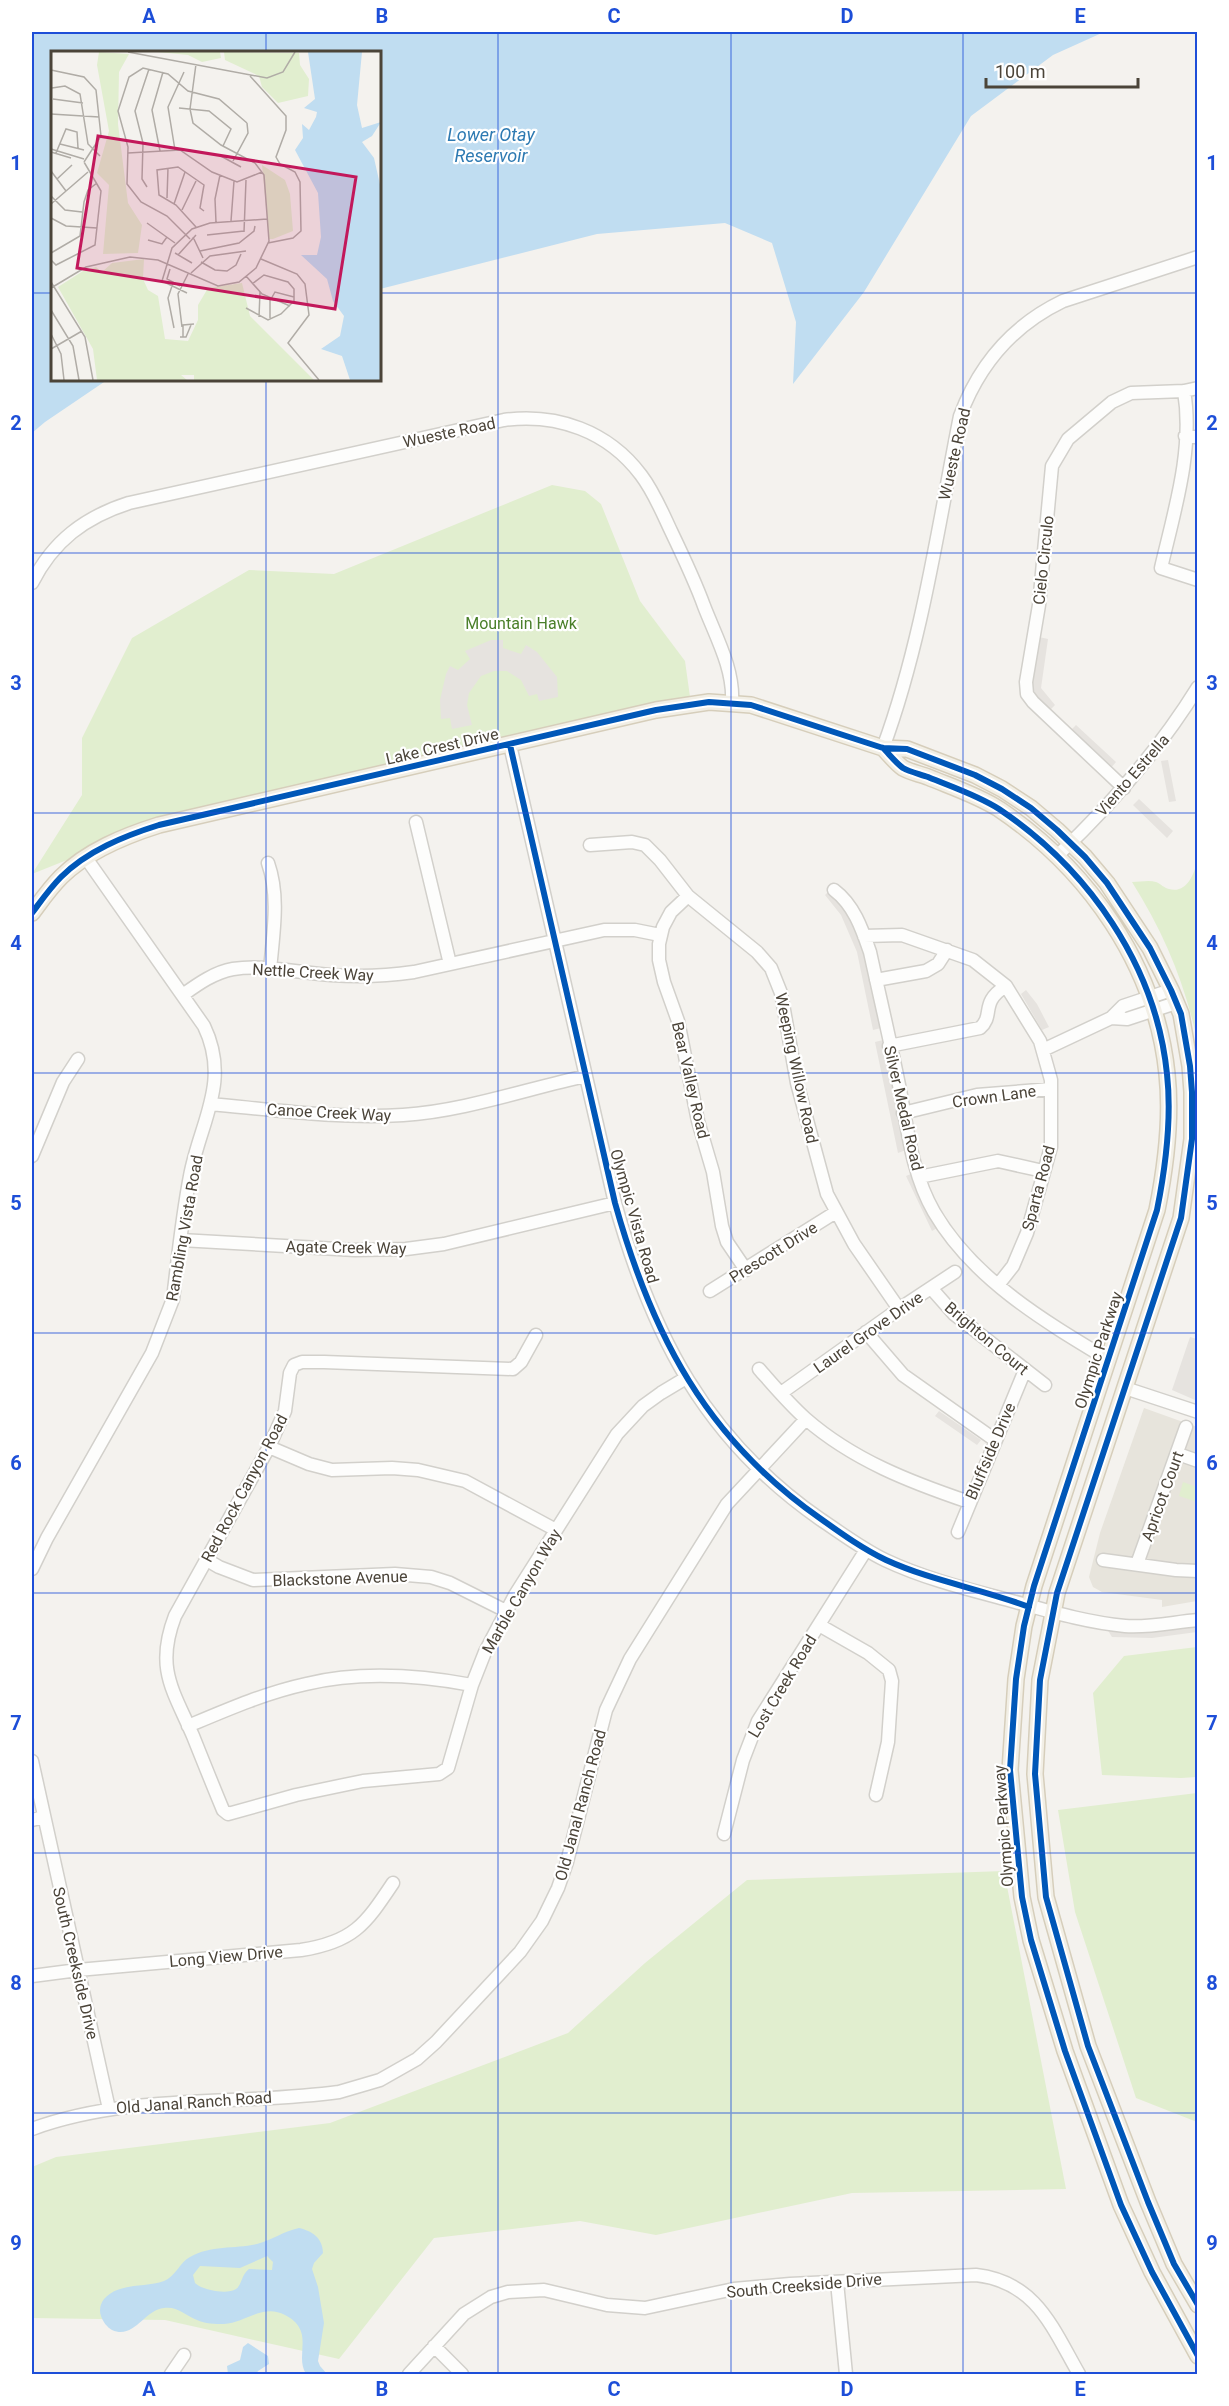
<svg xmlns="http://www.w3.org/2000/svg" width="1229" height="2406" font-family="Roboto,sans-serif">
<rect width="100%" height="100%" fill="#f4f2ee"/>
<path fill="#e7e4dc" d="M1144 1408 1197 1427V1601L1162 1607V1600L1102 1592 1093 1587 1089 1577 1100 1533Z"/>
<path fill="#e1eecf" d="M552 485 585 491 601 504 640 601 685 661 691 704 137 832 32 874 82 795V738L132 638 249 570 334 574Z
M1197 862H1198L1197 1039C1184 981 1164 933 1132 882 1140 882 1149 880 1156 882 1161 884 1164 888 1169 889 1186 894 1194 875 1197 862Z
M1183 1482 1197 1487V1502L1179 1496Z
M1197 1647V1777L1181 1778 1102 1775 1093 1693 1124 1656Z
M1197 1793H1198L1197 2122 1136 2098 1075 1912 1058 1810Z
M1004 1871 1066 2189 852 2193 656 2235 580 2221 434 2238 339 2359 165 2320 32 2318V2167L56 2157 330 2123 568 2033 645 1963 747 1880Z"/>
<path fill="#e6e3df" d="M1039 637 1048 639 1041 688 1055 705 1049 711 1035 697 1033 692 1032 675Z
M491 640H503V648L521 654 526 645 537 652 557 677 558 697 539 701 537 694 529 696 521 680 507 671H494L481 676 469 693 467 705 472 725 452 729 450 718 441 719 440 700 446 674 450 666 458 670 470 659 465 651Z
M1076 725 1116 762 1110 769 1070 731Z
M1168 760 1176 801 1169 802 1161 761Z
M1139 799 1173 831 1167 838 1133 805Z
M830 890 848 911 865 950 881 1028 873 1030 857 952 841 915 825 895Z
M1026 990 1037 1004 1049 1027 1042 1030 1021 994Z
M883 1040 906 1150 898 1153 875 1042Z
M913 1173 939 1227 932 1231 906 1176Z
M1190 1337 1197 1339 1198 1399 1195 1400 1172 1390Z
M939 1411 981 1440 977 1445 935 1416Z
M1198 1625 1197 1632 1152 1638 1112 1637 1107 1629Z"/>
<path fill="#c0ddf1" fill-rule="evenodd" d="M32 32H1104L1053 55 971 116 864 292 793 384 796 322 772 243 725 223 597 234 380 289V52H52V380H107L45 422 32 433Z
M299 2228C312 2231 323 2238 323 2253L314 2263 312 2269 318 2287 324 2323 318 2361 320 2366 327 2374H306C294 2355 316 2331 285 2315 263 2303 245 2323 224 2324 215 2324 205 2324 197 2320 185 2315 177 2306 164 2308 144 2310 134 2340 112 2330 107 2327 103 2322 101 2316 99 2311 100 2304 104 2299 119 2282 145 2288 164 2281 175 2277 180 2262 190 2257 211 2245 235 2249 257 2244 272 2240 284 2231 299 2228ZM267 2256 273 2262 272 2270 249 2269C241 2275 242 2285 236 2289 227 2295 202 2290 195 2283L193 2275 200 2266 240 2268Z
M248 2343 268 2356 269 2364 258 2371 256 2374H228L227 2366 240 2360 243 2347Z"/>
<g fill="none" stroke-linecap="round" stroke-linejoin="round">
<defs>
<path id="minor" d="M1184 391C1194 449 1174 512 1161 568L1198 580
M1185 436 1198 437
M32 583C53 541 85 517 129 503L504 420C557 413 608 431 641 475 654 492 662 512 671 531 683 556 695 581 704 606 716 637 734 669 732 702
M510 745 615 1203C652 1335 705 1439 820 1519 841 1533 862 1549 885 1560 921 1577 959 1587 997 1597 1039 1608 1082 1622 1125 1626 1149 1628 1174 1622 1198 1620
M883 748C922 642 938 527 960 416 979 365 1013 325 1063 301L1198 257
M1124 788 1033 702 1027 694 1026 682 1039 605 1052 466 1068 439 1112 402 1131 393 1184 391 1198 388
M416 822 450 964
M590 845 632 842 645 845 660 860 688 896 757 952 771 968 781 993 797 1083 827 1194 854 1244 899 1309
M1057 856C1111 805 1159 750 1198 687
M268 863C280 897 273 934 270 970
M834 890C854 905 862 929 870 952 880 998 891 1044 900 1090 908 1131 912 1174 934 1212 973 1279 1044 1321 1109 1360
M688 896 671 912 663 927 659 944V960L664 982 678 1021 698 1121 713 1172 722 1226 727 1242 746 1270
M864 936 902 935 973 960 1006 986 1040 1041 1051 1080V1147L1027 1233 1013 1266 998 1285
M876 980 926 971 938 964 947 950
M184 994C198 984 215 972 233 969 264 964 299 973 331 975 359 977 386 976 414 972L604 930H635L660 935
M1111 1018 1127 1019 1176 1003
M889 1046 980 1028C995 1015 979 1003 1006 986
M1043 1050 1111 1018 1123 1006 1171 990
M211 1104C275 1110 339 1119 403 1115 464 1111 526 1089 586 1076
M903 1113 977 1095 1051 1089
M32 1156 63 1082 78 1059
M919 1177 998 1161 1043 1171
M181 1240 355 1250 406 1249 444 1244 615 1203
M931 1288 954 1314 1045 1385
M710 1291 836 1212
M866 1332 903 1375 995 1440
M536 1335 521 1362 513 1369 324 1362H302L294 1365 290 1373 285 1411 269 1447 175 1616C155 1668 173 1690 193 1736 203 1761 213 1786 223 1810L228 1814 296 1795 363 1781 439 1774 448 1768 472 1685 485 1652 515 1595 617 1434 643 1406 661 1393 686 1378
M759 1369C774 1386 789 1404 806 1419 853 1460 910 1482 969 1502
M1125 1388 1198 1412
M781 1393 899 1309 955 1272
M269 1447 309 1464 332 1470 392 1468 418 1470 465 1481 556 1530
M1178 1454 1198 1461
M958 1532 1025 1370
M207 1560 219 1567 253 1580 395 1574 431 1577 450 1583 506 1611
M1103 1560 1176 1570 1198 1571
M1137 1564 1186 1427
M32 1569 47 1538 152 1353 173 1299C178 1258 182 1217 190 1176 200 1122 231 1082 204 1026L86 858
M819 1625 868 1653 889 1670 892 1681 888 1742 876 1795
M188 1726C226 1710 265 1693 306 1684 360 1671 418 1675 472 1685
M32 1761 109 2109
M32 1820 43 1817
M724 1834 743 1760 758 1721 866 1550
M32 1976 78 1970 301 1950C353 1942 365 1925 393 1883
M32 2129C130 2093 237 2106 339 2092L380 2080 417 2059 436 2042 520 1952 542 1921 558 1888 567 1862 606 1710 630 1659 727 1504 806 1419
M837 2282 846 2374
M434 2346 462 2374
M171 2374 184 2355
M409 2374 464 2314 491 2297 508 2292 544 2290 607 2305 645 2308 734 2289 790 2284 976 2275C1036 2282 1052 2327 1079 2374"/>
<path id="major" d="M883 748C889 754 896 763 903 768 910 772 920 774 928 777 952 787 977 795 999 809 1088 869 1156 965 1167 1074 1172 1119 1166 1165 1157 1210L1034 1586 1024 1626 1016 1679 1010 1770 1022 1897 1031 1940 1065 2051 1121 2205 1152 2272 1198 2356
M32 913C41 901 50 888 61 877 87 851 124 836 159 825L656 710 709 702 751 705 883 748 907 749 975 775 1002 789 1031 808 1057 830 1085 857 1107 883 1150 948 1171 990 1181 1014 1190 1066 1192 1092V1139L1181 1218 1057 1593 1040 1680 1035 1774 1046 1897 1088 2046 1148 2202 1174 2264 1198 2305"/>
</defs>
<use href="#minor" stroke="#d2d0cb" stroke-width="15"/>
<use href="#major" stroke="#d6cebb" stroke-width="18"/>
<use href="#minor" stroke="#fdfdfc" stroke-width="12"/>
<use href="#major" stroke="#f2efe6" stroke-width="15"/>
<defs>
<path id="cycleway" d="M510 745 615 1203C652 1335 706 1439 821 1519 842 1534 863 1549 886 1560 932 1581 982 1589 1029 1607
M883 748C889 754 896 763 903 768 910 772 920 774 928 777 952 787 977 795 999 809 1088 869 1156 965 1167 1074 1172 1119 1166 1165 1157 1210L1034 1586 1024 1626 1016 1679 1010 1770 1022 1897 1031 1940 1065 2051 1121 2205 1152 2272 1198 2356
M32 913C41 901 50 888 61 877 87 851 124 836 159 825L656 710 709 702 751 705 883 748 907 749 975 775 1002 789 1031 808 1057 830 1085 857 1107 883 1150 948 1171 990 1181 1014 1190 1066 1192 1092V1139L1181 1218 1057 1593 1040 1680 1035 1774 1046 1897 1088 2046 1148 2202 1174 2264 1198 2305"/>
</defs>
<use href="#cycleway" stroke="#fff" stroke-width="10"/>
<use href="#cycleway" stroke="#0057b8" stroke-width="6"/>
</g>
<path fill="none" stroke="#1d4ed8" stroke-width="1.5" stroke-opacity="0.55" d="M266 32V52M498 32V2374M731 32V2374M963 32V2374M32 293H52M380 293H1198M266 380V2374M32 553H1198M32 813H1198M32 1073H1198M32 1333H1198M32 1593H1198M32 1853H1198M32 2113H1198"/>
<g text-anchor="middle" stroke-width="4.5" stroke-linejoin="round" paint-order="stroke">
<g font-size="16" fill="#4b4439" stroke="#fff">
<text transform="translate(449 432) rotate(-12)" y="6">Wueste Road</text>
<text transform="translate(954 454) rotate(-77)" y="6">Wueste Road</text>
<text transform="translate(1043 560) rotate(-84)" y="6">Cielo Circulo</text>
<text transform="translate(442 746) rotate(-13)" y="6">Lake Crest Drive</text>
<text transform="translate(1132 775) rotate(-49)" y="6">Viento Estrella</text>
<text transform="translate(313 972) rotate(3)" y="6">Nettle Creek Way</text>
<text transform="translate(797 1068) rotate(78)" y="6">Weeping Willow Road</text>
<text transform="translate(691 1080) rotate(77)" y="6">Bear Valley Road</text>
<text transform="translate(994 1096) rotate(-8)" y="6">Crown Lane</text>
<text transform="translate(904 1108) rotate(77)" y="6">Silver Medal Road</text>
<text transform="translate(329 1112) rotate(3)" y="6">Canoe Creek Way</text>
<text transform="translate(1038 1188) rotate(-75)" y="6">Sparta Road</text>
<text transform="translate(635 1216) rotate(74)" y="6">Olympic Vista Road</text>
<text transform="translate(184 1228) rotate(-80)" y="6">Rambling Vista Road</text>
<text transform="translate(346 1247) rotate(1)" y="6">Agate Creek Way</text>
<text transform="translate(773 1252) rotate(-32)" y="6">Prescott Drive</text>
<text transform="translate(868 1332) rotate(-35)" y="6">Laurel Grove Drive</text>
<text transform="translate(987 1338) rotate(40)" y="6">Brighton Court</text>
<text transform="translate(1098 1350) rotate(-72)" y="6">Olympic Parkway</text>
<text transform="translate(990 1451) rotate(-67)" y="6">Bluffside Drive</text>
<text transform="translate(244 1488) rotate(-62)" y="6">Red Rock Canyon Road</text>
<text transform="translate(1162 1496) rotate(-70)" y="6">Apricot Court</text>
<text transform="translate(340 1578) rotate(-2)" y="6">Blackstone Avenue</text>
<text transform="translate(521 1591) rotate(-60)" y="6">Marble Canyon Way</text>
<text transform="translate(782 1686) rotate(-59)" y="6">Lost Creek Road</text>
<text transform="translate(580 1805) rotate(-75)" y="6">Old Janal Ranch Road</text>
<text transform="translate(1003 1826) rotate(-94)" y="6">Olympic Parkway</text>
<text transform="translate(226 1956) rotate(-5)" y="6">Long View Drive</text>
<text transform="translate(76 1963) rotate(77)" y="6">South Creekside Drive</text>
<text transform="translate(194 2102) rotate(-4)" y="6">Old Janal Ranch Road</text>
<text transform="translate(804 2285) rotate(-5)" y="6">South Creekside Drive</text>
</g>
<g font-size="16" fill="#4a7f2a" stroke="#fff">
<text x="521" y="629">Mountain Hawk</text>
</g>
<g font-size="18" font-style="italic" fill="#2e7ab2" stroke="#fff">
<text x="491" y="141">Lower Otay<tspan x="491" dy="21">Reservoir</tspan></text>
</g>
</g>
<g transform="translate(51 51)">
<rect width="330" height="330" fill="#f4f2ee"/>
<path d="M48 1 78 3 68 21 67 73 77 152 91 174 87 202 52 203 58 134 46 122 58 80 46 14ZM107 1H169L170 7 151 11 137 4ZM173 1 248 2 249 14 258 28 257 45 227 52 211 36 208 25 174 9ZM211 114 234 129 239 143 242 180 222 188H218ZM93 208 92 228 97 239 107 245 114 288 137 290 147 269V254L157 237 191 232 199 265 263 329H143V324H130L136 329H46L42 298 7 236 32 220 45 216 51 221 61 212Z" fill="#e1eecf"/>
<path d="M257 1H311L306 54 311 77 330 71 321 85 311 91 323 107 330 138V329H299L291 305 270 298 289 285 293 265 282 250 276 228 250 204H266L270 186 267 142 244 99 252 87 251 73 258 79 265 66 266 61 253 57 264 48Z" fill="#c0ddf1"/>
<path fill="none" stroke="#b0aca6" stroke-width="1.5" d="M77 1 216 27 232 21 244 1M0 19 33 26 45 39 50 85 33 111M199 25 235 65V79L225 106 229 113 244 121 249 131 250 180 242 187 217 192M0 34V56M1 37 14 35 29 43 37 93 49 105M2 48 32 52M128 57 158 60 180 78 172 95M0 63 48 66M9 93 33 99M0 98 33 108M124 99 117 56 133 21M109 100 101 59 112 21M0 101 20 107M5 102 15 78 26 81 27 97M77 102 129 99 161 121 186 131 211 121M168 104 190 116M182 110 197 82 196 72M0 120 15 140M6 128 21 114M96 136 91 128 92 92 84 60 98 18M0 145 14 159 31 161M116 147 117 117M0 153 37 121M123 153 134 121M131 159 145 130M0 167 15 175 46 177M180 170 183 130M165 171 164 148 169 124M96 172 124 192M145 176 125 154 108 144 106 119 127 116 153 134 149 157 153 160M193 181 195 129M156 184 193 180M142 186 152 207M139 188 116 165 90 151 76 133 77 96 67 60 78 26 92 17 117 23 137 40 168 48 196 72M97 189 111 193 116 186M149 200 188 192 203 180 204 175M0 202 29 185 33 151 37 139 46 132M124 202 141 212M127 204 145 184M210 208 246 223 254 233 258 264 237 292 268 329M0 209 5 214 44 194 50 140 33 111M150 211 164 219 176 220 185 214 190 203M119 218 116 228 129 235M140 222 159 205 195 200M195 225 211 243 239 255M111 230 121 197 141 178 159 172 216 168M111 230 136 242M0 231 34 286 42 329M122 232 117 247 123 277M0 237 35 216 79 206 107 209 167 235 188 231 205 217 218 190 213 124 204 112 170 94 142 72 139 58 145 13M219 247V267M220 248 224 241 243 246M195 257 217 269 230 263 243 250V238L237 231 213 224 201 233M0 259 22 295 28 329M208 266 209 241M131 276 127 243 137 223M0 283 10 303 13 329M129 286H135L140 274M132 286V274L143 273M0 298 31 280"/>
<path fill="#c2185b" fill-opacity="0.15" stroke="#c2185b" stroke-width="3" d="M47 85 305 126 284 258 26 217Z"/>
<rect width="330" height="330" fill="none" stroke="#4b4439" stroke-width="3"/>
</g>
<rect width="1229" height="2406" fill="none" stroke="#ffffff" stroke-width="66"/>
<path d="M986 78v9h152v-9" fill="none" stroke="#4b4439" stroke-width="3"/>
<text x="995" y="78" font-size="18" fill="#4b4439" stroke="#ffffff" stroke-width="4.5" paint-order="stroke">100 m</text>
<rect x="33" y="33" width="1163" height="2340" fill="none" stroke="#1d4ed8" stroke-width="2"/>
<g font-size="20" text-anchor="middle" font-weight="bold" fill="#1d4ed8">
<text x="149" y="23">A</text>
<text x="382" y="23">B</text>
<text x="614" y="23">C</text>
<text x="847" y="23">D</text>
<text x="1080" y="23">E</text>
<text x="16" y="170">1</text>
<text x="1212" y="170">1</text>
<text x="16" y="430">2</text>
<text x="1212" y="430">2</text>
<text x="16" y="690">3</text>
<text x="1212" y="690">3</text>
<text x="16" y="950">4</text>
<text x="1212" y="950">4</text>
<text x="16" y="1210">5</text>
<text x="1212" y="1210">5</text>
<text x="16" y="1470">6</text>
<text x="1212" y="1470">6</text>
<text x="16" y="1730">7</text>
<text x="1212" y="1730">7</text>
<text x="16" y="1990">8</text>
<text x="1212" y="1990">8</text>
<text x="16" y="2250">9</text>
<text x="1212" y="2250">9</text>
<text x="149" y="2396">A</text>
<text x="382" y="2396">B</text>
<text x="614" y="2396">C</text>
<text x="847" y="2396">D</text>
<text x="1080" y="2396">E</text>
</g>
</svg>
